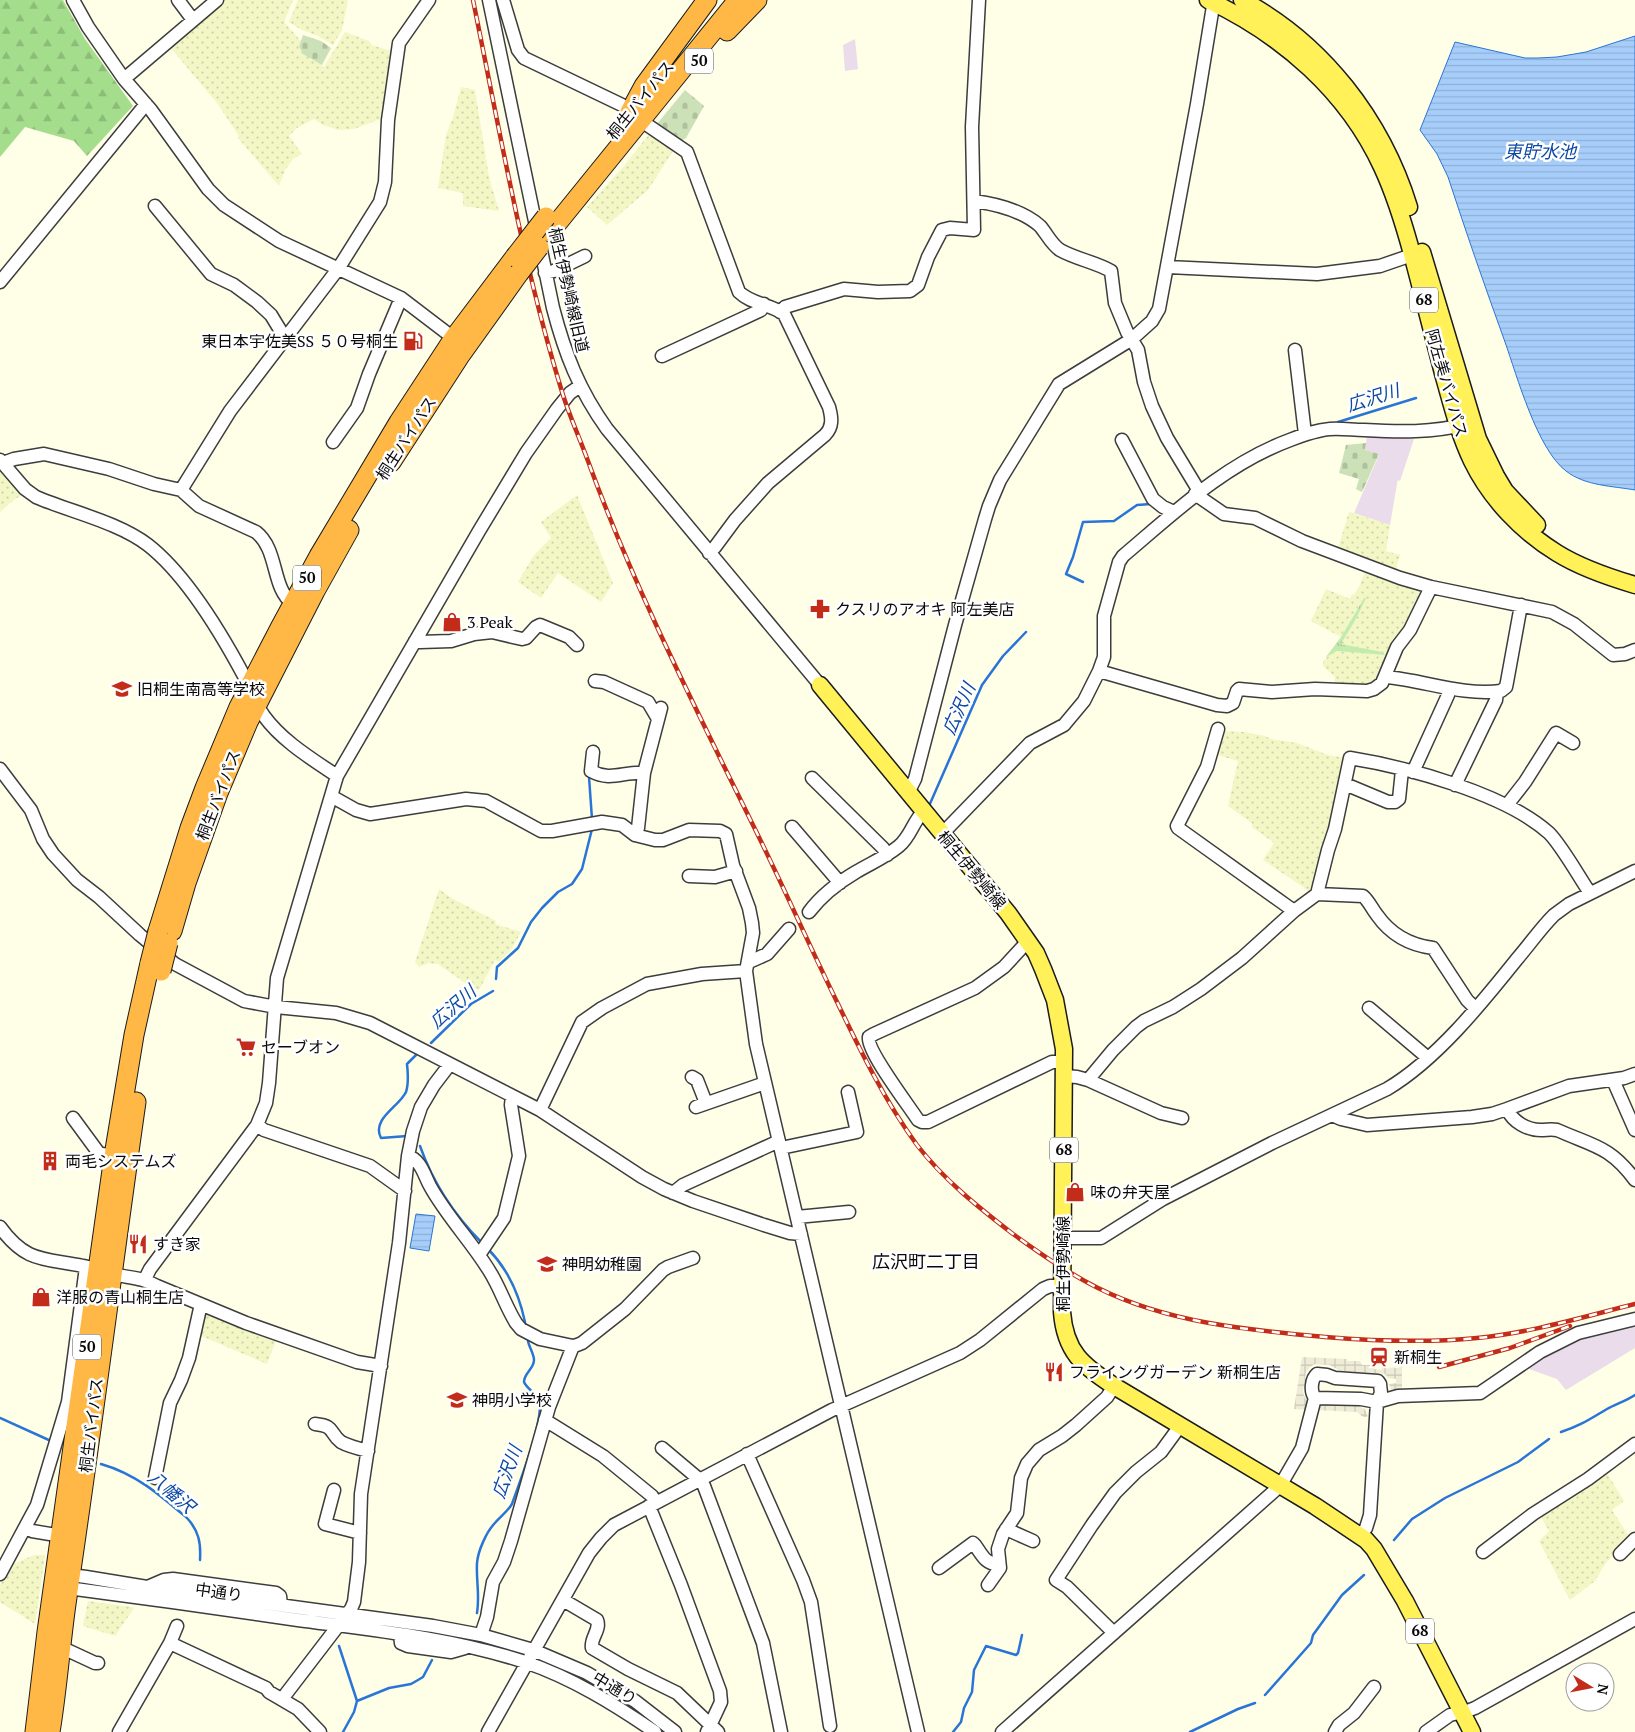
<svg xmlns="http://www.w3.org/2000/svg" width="1635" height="1732" font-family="'PT Serif','Noto Sans JP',serif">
<defs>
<pattern id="farmland-dots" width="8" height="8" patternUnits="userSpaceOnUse" patternTransform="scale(1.25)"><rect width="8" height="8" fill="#f3f7c5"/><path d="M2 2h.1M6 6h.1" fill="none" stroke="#cfd2a8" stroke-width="1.8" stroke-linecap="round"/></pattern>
<pattern id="grass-tufts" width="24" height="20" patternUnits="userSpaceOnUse" patternTransform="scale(1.25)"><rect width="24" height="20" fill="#c4ebae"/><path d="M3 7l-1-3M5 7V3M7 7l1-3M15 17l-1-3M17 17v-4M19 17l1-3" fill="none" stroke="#a7c894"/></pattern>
<pattern id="forest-firs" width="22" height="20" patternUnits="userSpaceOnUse" patternTransform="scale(1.25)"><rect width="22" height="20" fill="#a4dd8c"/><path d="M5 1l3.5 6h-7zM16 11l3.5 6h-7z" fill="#8cbc77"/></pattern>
<pattern id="cemetery-stones" width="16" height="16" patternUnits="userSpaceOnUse" patternTransform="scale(1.25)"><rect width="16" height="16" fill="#cde1b8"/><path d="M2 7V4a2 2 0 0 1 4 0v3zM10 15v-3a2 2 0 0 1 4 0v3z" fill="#afc09d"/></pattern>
<pattern id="plaza-grid" width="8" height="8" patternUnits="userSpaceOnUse" patternTransform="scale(1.25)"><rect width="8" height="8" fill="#eeebd7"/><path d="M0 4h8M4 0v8" fill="none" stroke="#cbc8b7"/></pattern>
<pattern id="water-rules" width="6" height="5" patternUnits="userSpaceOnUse" patternTransform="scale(1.25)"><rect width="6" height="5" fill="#a7cefb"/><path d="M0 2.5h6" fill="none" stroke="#8eb0d6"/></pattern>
</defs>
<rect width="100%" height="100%" fill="#fffee7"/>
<path fill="#eadcea" d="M855 39 858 69 845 71 843 45Z
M1367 435 1414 439 1400 481 1398 480 1397 484 1390 525 1354 513 1379 455 1365 450Z
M1635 1325V1348L1566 1390 1557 1379 1526 1368 1543 1356 1579 1337Z"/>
<path fill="url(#farmland-dots)" d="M225 0H293L284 22 301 41 299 46 324 67 345 32 369 41 372 45 391 51 383 118 354 129 339 130 323 125 314 119 297 128 289 136 302 154 293 159 285 170 279 186 238 138 239 136 217 103 169 46Z
M298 0H348L342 30 333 45 318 36 300 29 289 22Z
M461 87 475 90 489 177 499 211 463 206V193L438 188 446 135 453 117Z
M650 133 675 148 648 190 607 225 587 207 624 166Z
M0 467 23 495 15 499 0 512Z
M577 495 613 583 601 602 558 573 541 598 518 582 534 555 551 538 541 522Z
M1349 512 1390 525 1386 551 1400 555 1395 573 1337 551Z
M1366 569 1424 588 1425 593 1374 685 1334 687 1335 677 1323 666V661L1330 654 1337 651 1385 654 1383 652 1341 644 1356 619 1365 598 1360 604 1341 637 1311 621 1326 589 1350 599 1352 594 1354 595 1359 587Z
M1223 731 1244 732 1265 736 1271 739 1297 743 1328 755 1346 758 1337 806 1312 893 1263 860 1274 843 1252 827V823L1228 806 1238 761 1214 754Z
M439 889 453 899 496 921 495 924 521 932 511 950 499 962 495 960 479 990 471 987 438 964 429 963 419 967 415 962Z
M206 1310 277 1338 267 1364 199 1335Z
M1605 1470 1624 1501 1612 1510 1630 1538 1605 1564 1595 1581 1570 1600 1539 1541 1549 1531 1540 1515Z
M34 1555H45L35 1624 0 1602V1585L11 1565Z
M88 1601 131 1607 134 1608 115 1636 83 1626Z"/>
<path fill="url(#grass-tufts)" d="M1364 598H1366L1356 619 1341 644 1383 652 1385 655 1337 651 1326 657 1341 637Z"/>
<path fill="url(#forest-firs)" d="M0 0H63L85 39 133 106 87 156 74 141 25 127 0 157Z"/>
<path fill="url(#cemetery-stones)" d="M303 35 321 41 331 48 322 65 303 54 299 46Z
M685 90 704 106 686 138 681 141 656 125Z
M1366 443 1365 450 1379 454 1362 492 1356 489 1359 479 1339 473 1346 445Z"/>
<path fill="url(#plaza-grid)" d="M1302 1357 1347 1359V1361H1360L1362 1365H1374V1369L1382 1370V1367L1399 1368V1363H1402V1393L1392 1392 1389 1384 1396 1383V1379L1388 1378 1385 1374 1340 1371 1330 1365 1315 1364 1310 1367 1306 1372 1303 1391 1304 1396 1308 1403 1309 1410 1294 1409Z
M1320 1404 1358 1406 1365 1409 1368 1417H1363L1357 1412 1315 1410Z"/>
<path fill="url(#water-rules)" stroke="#2975d7" d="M1635 36V490C1613 486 1585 486 1566 471 1537 449 1517 376 1505 342 1485 287 1466 232 1448 177L1437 154 1420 130 1455 42 1525 58H1538L1557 57 1586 52Z
M416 1214 435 1216 429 1251 410 1248Z"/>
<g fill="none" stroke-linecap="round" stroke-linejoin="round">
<path stroke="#2975d7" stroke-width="2.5" d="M1338 422 1416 398
M1083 582 1066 574 1073 557 1083 522 1114 521 1137 505 1151 504
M590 777H589L592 819
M929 806 982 685 1003 656 1026 632
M496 979 497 967 518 948 531 922 542 908 558 892 572 884 582 869 592 829
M431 1043 471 1004 493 991
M407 1136 381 1138C371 1119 399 1107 406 1092 409 1083 408 1073 407 1064L417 1054
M420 1146C433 1183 455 1216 482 1243
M488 1249C508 1269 519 1294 525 1322
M0 1418 51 1441
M1561 1432C1580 1426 1590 1419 1607 1409 1616 1404 1626 1401 1635 1395
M101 1464C136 1474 160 1495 187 1518 199 1531 201 1543 200 1560
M1394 1540 1412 1519 1445 1498 1518 1462 1549 1439
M477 1613C480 1596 476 1580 477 1563 478 1551 486 1533 494 1524 500 1517 507 1512 512 1504 519 1484 545 1417 539 1400 536 1393 527 1389 524 1382 524 1373 534 1369 534 1360 534 1354 529 1347 528 1341
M339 1646 357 1701 354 1712 343 1732
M1265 1695 1311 1643 1313 1635 1342 1595 1364 1575
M357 1701 389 1688 411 1684 418 1680 423 1677 432 1660
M953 1732 961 1722 964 1708 972 1692 974 1670 986 1646 1016 1655 1018 1653 1022 1635
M1190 1732 1238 1709 1255 1703"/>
<defs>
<path id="minor" d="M73 0 88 27 124 79 151 110 208 189 224 205 279 241 401 298 460 343
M178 0 193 20
M489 0 553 308C565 354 579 390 607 429L820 685
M503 0 518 50 524 58 622 105 630 112
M124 79 217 0
M640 120 687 152 739 292C751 304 770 304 784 314L829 407C832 418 833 427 825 435L768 483 735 520 715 547 709 553
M974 201C996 204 1023 211 1040 226 1047 234 1051 244 1060 250 1076 259 1095 262 1111 271L1115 303 1127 332 1138 350 1144 382 1152 406 1167 438 1199 491
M155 206 211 274 234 285 257 302 271 315 285 338
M1168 267 1317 274 1380 266 1412 255
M545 273 554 271 585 256
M0 282 146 104
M780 312 785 307 844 289 878 292 910 291 918 285 928 257 942 230 950 228 974 230 972 127 979 0
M1295 350 1305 434
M662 356 761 310 764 304
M1122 440 1153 499 1163 507 1174 512
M333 442 357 408 369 374 401 298
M0 460 25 489 36 497C71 512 118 522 148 545 185 574 221 633 244 676 251 689 255 704 264 716 282 741 312 759 337 776
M3 463 14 459 44 454 109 469 154 484 181 490 199 506 256 532C279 550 271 588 293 604
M181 490 230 411 338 269 380 202 385 182 388 120 399 43 429 0
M1195 494 1224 514 1255 518 1302 541 1400 578 1431 587 1552 612 1574 624 1613 655 1625 654 1635 650
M415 641 420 642 451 641 474 634 492 632 522 639 526 638 536 627 540 625 569 637 577 645
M1099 671 1217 705 1227 706 1233 703 1237 691 1239 689 1272 692 1315 689 1367 691 1374 689 1382 683 1397 647 1410 630 1431 587
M1385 677C1424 680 1461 696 1501 691L1506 687 1507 682 1521 605
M595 681 604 682 648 702 658 719
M1218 729 1207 767 1177 826 1178 828 1294 911
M593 752 591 771C611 782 624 771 644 773
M0 769 31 810 43 839 53 854 77 880 99 897 140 935 175 964 244 1001 276 1007 336 1013 370 1023 540 1110 642 1177 664 1189 693 1201 764 1225 790 1233 801 1234
M1413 772 1448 695 1449 689
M812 778 883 848 887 855
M1345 784 1388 802H1395L1399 799 1402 770
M1455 785 1496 700 1497 692
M908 793 915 779 955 625 985 519 989 506 1000 480 1059 384 1132 339 1152 321 1159 309 1197 104 1214 0
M331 796 356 810 370 814 466 799 486 801 541 831H552L602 822 622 825 635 835 655 840H663L689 830 720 831 726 834 733 865 749 908 752 923 753 933 746 971 756 1044 918 1732
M1507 805 1525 782 1556 733 1573 743
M792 827 840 883
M942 834 1030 743 1064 725 1084 701 1099 671 1104 657V616L1119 562 1123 556C1175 512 1225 464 1290 440 1303 435 1316 430 1330 429 1341 428 1353 430 1364 430 1398 432 1433 433 1466 424
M635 835 638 828 644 773 661 708
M689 876 715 877 736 871
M1317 894 1363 896C1369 901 1372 909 1377 915 1391 935 1409 945 1433 948L1467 1000 1475 1008
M809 912C821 896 839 882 856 872 871 863 886 857 899 846 910 837 913 822 923 812
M1028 941 1004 967 975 988 874 1034 869 1037C866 1050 909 1106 918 1120L922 1122H928L1052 1062H1065
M749 962 767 954 789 929
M1369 1008 1428 1058
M1065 1076 1077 1077 1088 1080 1161 1113 1182 1118
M692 1077 697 1080 706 1103
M1088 1080 1113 1050 1136 1027 1144 1021 1173 1007 1201 989 1242 958 1294 911 1317 894 1328 850 1335 829 1350 758C1407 767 1506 794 1549 833 1562 846 1579 877 1590 893
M1613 1080 1635 1130
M696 1107 765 1083
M1507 1109C1513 1122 1527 1130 1541 1130 1547 1130 1551 1129 1557 1130 1593 1146 1610 1146 1635 1180
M540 1110 582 1022 602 1008 647 984 702 974 746 971
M1332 1115 1341 1119 1367 1125 1472 1117 1492 1114 1507 1109 1569 1086 1624 1078 1635 1074
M73 1118 98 1152 102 1154 114 1156
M257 1125 264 1130 370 1166 405 1191
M781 1148 857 1132 848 1092
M408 1156C421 1160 424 1175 430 1186 447 1217 472 1242 490 1272 500 1288 506 1307 516 1323L521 1329 540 1339 573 1346 577 1345 582 1343 625 1309 663 1270 668 1267 693 1258
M673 1193 683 1185 779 1141
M797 1217 849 1212
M0 1227C26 1263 44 1258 83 1266 95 1268 105 1273 117 1275 132 1278 143 1278 157 1286L246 1323 357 1362 381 1366
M1063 1238H1101L1163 1199 1272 1143 1387 1089C1436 1060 1481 1004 1517 959 1530 944 1540 929 1554 915L1569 904 1635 871
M479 1255 504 1218 519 1156 511 1105 512 1096
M145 1279 150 1269 257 1125 266 1103 269 1083 277 978 337 776 479 531 526 453 557 409 570 393 580 386
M1317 1374 1327 1375 1335 1378 1378 1381 1380 1384 1381 1393 1377 1402 1361 1399 1315 1398C1310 1392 1311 1379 1317 1374Z
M545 1420 603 1456 652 1496 656 1502
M315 1424C336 1426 329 1433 341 1442 348 1446 360 1449 368 1451
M662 1448 700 1480 704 1486 763 1643 781 1732
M747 1454 803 1580 811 1602 830 1726
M155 1478 170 1403 181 1380 189 1358 201 1304
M334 1490 325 1524 360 1533
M649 1506 681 1585 720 1691 721 1702 707 1732
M26 1528 32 1531 62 1536
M1006 1529 1033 1541
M1361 1535 1366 1528 1370 1515 1377 1402 1398 1396 1480 1393 1540 1352 1578 1333 1635 1319
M1483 1552 1533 1514 1588 1479 1635 1444
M1620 1554 1635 1539
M939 1568 973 1543 975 1545C982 1555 986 1565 999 1564
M0 1574 37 1505 68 1402 86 1267
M65 1576 71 1575 86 1577 147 1587 433 1626 481 1635 533 1650 587 1673 635 1701 675 1732
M63 1584 68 1588C145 1598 221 1609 298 1620 373 1630 452 1638 525 1662 572 1678 614 1704 655 1732
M988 1585 1000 1568 998 1549 1003 1534 1017 1513 1021 1478 1027 1464 1039 1450 1062 1436 1076 1425 1107 1397 1114 1386
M150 1586 164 1580 173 1579 276 1593 280 1596 281 1605
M563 1600 597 1620C601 1630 590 1638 592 1648L628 1669 677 1693 718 1732
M1114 1633 1067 1587 1056 1580 1092 1525 1115 1493 1136 1472 1161 1452 1180 1426
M400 1635 401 1643 408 1646 451 1652 465 1648
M481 1635 487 1617 493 1582 504 1562 511 1541 549 1407 573 1346
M170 1643 266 1688 269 1692 298 1709 320 1732
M60 1649 67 1650 95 1663H98
M282 1699 351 1609 354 1602 359 1562 361 1494 399 1243 408 1156 413 1131 421 1107 434 1085 450 1064
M119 1732 170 1643 177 1626
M488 1732 589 1553 601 1538 614 1525 832 1410 960 1353 980 1340 1043 1289 1050 1286H1062
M1002 1732 1280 1486 1302 1448 1315 1398
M1335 1732 1339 1725 1354 1713 1374 1687
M1426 1732 1450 1715 1467 1711 1475 1708 1635 1619"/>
<path id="major" d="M1208 0C1282 35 1347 91 1382 167 1397 199 1407 234 1416 269 1425 305 1435 341 1444 377 1452 405 1459 434 1472 461 1490 498 1521 531 1557 553 1581 568 1608 577 1635 585
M1242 0C1323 43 1382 120 1409 207
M1422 252 1478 439 1496 476 1505 491 1537 525
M820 685 1008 913 1036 953 1043 969 1055 1000 1064 1049 1062 1312C1065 1352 1083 1366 1114 1386L1315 1506 1366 1540 1374 1549 1405 1601 1472 1732"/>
<path id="highway" d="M727 31 757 0
M630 112 644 86 707 0
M550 232 738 0
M391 462 459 357 519 273
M158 931 190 828 205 788 239 707 281 626 319 556 399 422 454 338 515 257
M172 931 186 883 218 793 248 722 315 591 349 530
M35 1732 47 1632 114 1156 134 1035 150 963
M50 1732C57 1690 60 1647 66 1604 91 1437 112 1270 136 1102"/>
</defs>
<use href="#minor" stroke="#3d3d3d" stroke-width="15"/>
<use href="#major" stroke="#1b1b1b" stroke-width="19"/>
<use href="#highway" stroke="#1b1b1b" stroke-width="21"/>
<use href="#minor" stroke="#fff" stroke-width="12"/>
<use href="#major" stroke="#fff157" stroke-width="16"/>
<use href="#highway" stroke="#ffb845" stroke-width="19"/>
<defs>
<path id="rail" d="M473 0C500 132 523 266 563 395 570 417 580 439 588 461 633 585 693 703 751 821 781 881 808 943 838 1004 861 1052 885 1101 917 1145 944 1180 978 1207 1013 1234 1041 1254 1068 1273 1098 1288 1168 1323 1248 1330 1325 1337 1375 1341 1427 1343 1477 1338 1530 1333 1583 1317 1635 1304
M1439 1367 1510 1348 1570 1326"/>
</defs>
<use href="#rail" stroke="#c22c19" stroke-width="4.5"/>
<use href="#rail" stroke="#fff" stroke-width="2.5" stroke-dasharray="8" stroke-linecap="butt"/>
<defs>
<path id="highway-bridge" d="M515 257 546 217
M519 273 539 247
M150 963 158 931
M161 971 168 943"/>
</defs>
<use href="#highway-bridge" stroke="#1b1b1b" stroke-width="21" stroke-linecap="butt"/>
<use href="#highway-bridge" stroke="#ffb845" stroke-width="19"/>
</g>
<defs>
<symbol id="fuel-bare" viewBox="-9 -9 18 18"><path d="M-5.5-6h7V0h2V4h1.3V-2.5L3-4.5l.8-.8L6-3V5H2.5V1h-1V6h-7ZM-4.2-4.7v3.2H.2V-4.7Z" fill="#c22c19" stroke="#fff" stroke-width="2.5" paint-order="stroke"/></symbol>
<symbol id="pharmacy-bare" viewBox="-9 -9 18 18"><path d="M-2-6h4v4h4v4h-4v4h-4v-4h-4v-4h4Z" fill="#c22c19" stroke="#fff" stroke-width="2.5" paint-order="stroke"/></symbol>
<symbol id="shop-bare" viewBox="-9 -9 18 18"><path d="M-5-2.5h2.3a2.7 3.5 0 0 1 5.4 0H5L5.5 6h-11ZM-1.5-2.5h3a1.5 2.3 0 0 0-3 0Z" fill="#c22c19" stroke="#fff" stroke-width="2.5" paint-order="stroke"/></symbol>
<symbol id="school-bare" viewBox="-9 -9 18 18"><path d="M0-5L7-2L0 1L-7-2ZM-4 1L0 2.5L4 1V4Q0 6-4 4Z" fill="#c22c19" stroke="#fff" stroke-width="2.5" paint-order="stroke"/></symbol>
<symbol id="supermarket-bare" viewBox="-9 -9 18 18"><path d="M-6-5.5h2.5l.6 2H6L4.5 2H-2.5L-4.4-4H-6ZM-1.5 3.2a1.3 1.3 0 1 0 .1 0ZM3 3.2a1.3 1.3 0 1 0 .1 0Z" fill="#c22c19" stroke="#fff" stroke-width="2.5" paint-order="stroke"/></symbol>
<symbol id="building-bare" viewBox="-9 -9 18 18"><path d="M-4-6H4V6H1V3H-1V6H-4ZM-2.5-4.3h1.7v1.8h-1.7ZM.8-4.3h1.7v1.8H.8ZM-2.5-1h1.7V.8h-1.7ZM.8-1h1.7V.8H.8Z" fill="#c22c19" stroke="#fff" stroke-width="2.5" paint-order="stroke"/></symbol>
<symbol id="restaurant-bare" viewBox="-9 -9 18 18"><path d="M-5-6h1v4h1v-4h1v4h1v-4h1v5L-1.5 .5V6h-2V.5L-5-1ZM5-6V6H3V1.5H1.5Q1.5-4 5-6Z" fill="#c22c19" stroke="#fff" stroke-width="2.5" paint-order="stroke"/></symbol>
<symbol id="station-bare" viewBox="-9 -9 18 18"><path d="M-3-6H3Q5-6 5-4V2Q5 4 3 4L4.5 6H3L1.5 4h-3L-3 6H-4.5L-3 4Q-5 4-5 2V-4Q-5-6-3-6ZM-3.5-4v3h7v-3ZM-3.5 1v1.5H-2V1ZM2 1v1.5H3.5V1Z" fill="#c22c19" stroke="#fff" stroke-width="2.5" paint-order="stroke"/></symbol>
</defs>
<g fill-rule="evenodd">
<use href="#fuel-bare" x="399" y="327" width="28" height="28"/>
<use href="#pharmacy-bare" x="806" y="595" width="28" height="28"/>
<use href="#shop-bare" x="438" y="608" width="28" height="28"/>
<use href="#school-bare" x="108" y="675" width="28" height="28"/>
<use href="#supermarket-bare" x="232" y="1033" width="28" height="28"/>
<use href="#building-bare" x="36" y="1147" width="28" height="28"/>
<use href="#shop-bare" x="1061" y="1178" width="28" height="28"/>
<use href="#restaurant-bare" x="124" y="1230" width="28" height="28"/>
<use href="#school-bare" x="533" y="1250" width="28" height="28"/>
<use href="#shop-bare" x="27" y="1283" width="28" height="28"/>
<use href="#station-bare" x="1365" y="1343" width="28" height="28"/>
<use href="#restaurant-bare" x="1040" y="1358" width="28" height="28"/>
<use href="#school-bare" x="443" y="1386" width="28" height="28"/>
</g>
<g text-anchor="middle" stroke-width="5" stroke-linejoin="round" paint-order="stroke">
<g fill="#fff" stroke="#545454" stroke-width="1">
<rect x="685" y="48.5" width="28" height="25" rx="4"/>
<rect x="1410" y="287.5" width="28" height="25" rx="4"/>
<rect x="293" y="565.5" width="28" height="25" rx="4"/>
<rect x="1050" y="1137.5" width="28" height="25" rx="4"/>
<rect x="73" y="1334.5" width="28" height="25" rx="4"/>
<rect x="1406" y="1618.5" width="28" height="25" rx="4"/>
</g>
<g font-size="15" font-weight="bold" fill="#0a0a0a">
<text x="699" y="66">50</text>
<text x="1424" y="305">68</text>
<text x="307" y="583">50</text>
<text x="1064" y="1155">68</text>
<text x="87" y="1352">50</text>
<text x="1420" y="1636">68</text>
</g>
<g font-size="16" fill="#0a0a0a" stroke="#fff">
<text transform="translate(640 100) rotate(-51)" y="6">桐生バイパス</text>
<text transform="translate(569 290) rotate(77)" y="6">桐生伊勢崎線旧道</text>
<text transform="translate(1447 383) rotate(74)" y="6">阿左美バイパス</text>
<text transform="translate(406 438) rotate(-57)" y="6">桐生バイパス</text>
<text transform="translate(218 795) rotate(-69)" y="6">桐生バイパス</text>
<text transform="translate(972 870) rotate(50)" y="6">桐生伊勢崎線</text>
<text transform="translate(1063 1264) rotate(-90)" y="6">桐生伊勢崎線</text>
<text transform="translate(91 1425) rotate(-83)" y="6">桐生バイパス</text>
<text transform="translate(219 1592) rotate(8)" y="6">中通り</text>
<text transform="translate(615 1688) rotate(31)" y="6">中通り</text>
</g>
<g font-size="16" fill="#0a0a0a" stroke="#fff" text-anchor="start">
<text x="398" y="347" text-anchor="end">東日本宇佐美SS ５０号桐生</text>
<text x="835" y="615">クスリのアオキ 阿左美店</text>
<text x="467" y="628">3 Peak</text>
<text x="137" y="695">旧桐生南高等学校</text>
<text x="261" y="1053">セーブオン</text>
<text x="65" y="1167">両毛システムズ</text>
<text x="1090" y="1198">味の弁天屋</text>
<text x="153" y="1250">すき家</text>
<text x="562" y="1270">神明幼稚園</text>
<text x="56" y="1303">洋服の青山桐生店</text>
<text x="1394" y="1363">新桐生</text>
<text x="1069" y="1378">フライングガーデン 新桐生店</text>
<text x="472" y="1406">神明小学校</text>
</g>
<g font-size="18" font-style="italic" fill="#0c49a3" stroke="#fff">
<text x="1540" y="158">東貯水池</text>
<text transform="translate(1373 398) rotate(-17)" y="6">広沢川</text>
<text transform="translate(959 709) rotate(-66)" y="6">広沢川</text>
<text transform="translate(453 1007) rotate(-41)" y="6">広沢川</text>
<text transform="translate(507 1472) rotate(-70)" y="6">広沢川</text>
<text transform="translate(171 1492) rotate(40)" y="6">八幡沢</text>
</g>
<g font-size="18" fill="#0a0a0a" stroke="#fff">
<text x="926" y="1268">広沢町二丁目</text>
</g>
</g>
<g transform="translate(1590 1687) rotate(100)"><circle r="24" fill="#ffffff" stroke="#9d9d9d"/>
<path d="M0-4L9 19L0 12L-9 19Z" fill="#c22c19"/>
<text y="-8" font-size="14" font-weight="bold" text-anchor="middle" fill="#0a0a0a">N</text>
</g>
</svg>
